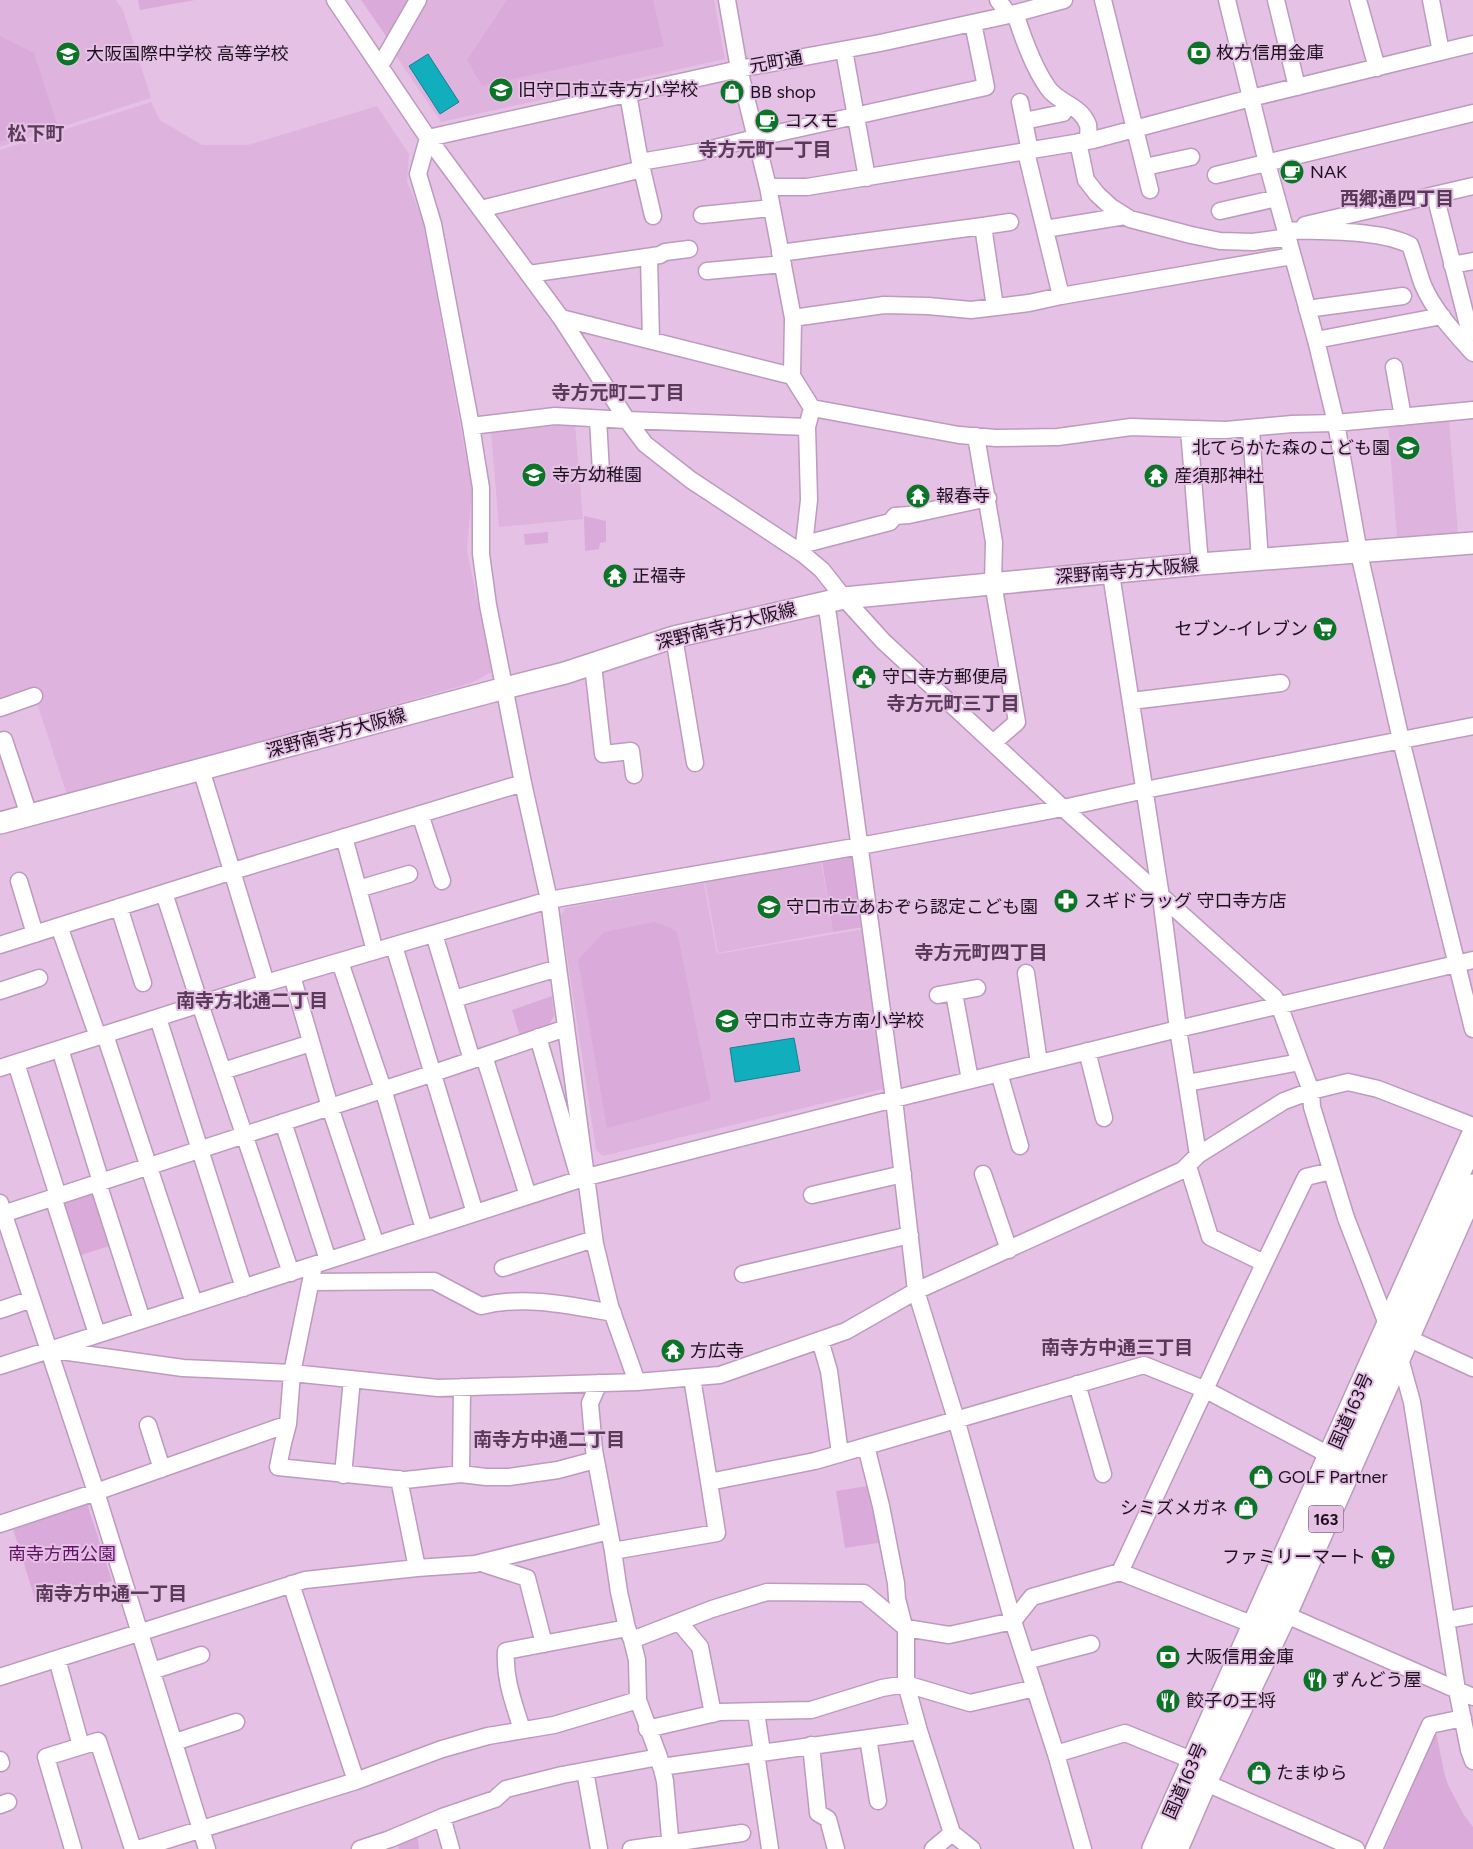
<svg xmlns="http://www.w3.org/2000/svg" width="1473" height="1849" font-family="Figtree,'Noto Sans JP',sans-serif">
<rect width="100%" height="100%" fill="#e6c1e6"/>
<path fill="#deb4de" d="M0 0H116L123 10 151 98 0 147Z
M425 0H714L725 59 441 122 396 56Z
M151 102 160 120 202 145H248L377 106 409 154 407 181 423 222 472 490 467 550 492 672 471 683 251 745 104 789 68 798 34 694 0 705V150Z
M1449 419 1458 533 1397 538 1388 423Z
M575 424 583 519 499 527 491 432Z
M821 860 833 932 718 953 705 881Z
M704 883 717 954 864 929 888 1088 603 1156 596 1150 561 916 565 908Z"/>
<path fill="#daaada" d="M138 0H195L140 10Z
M361 0H411L388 39Z
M507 0H653L664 46 482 86 467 60Z
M0 36 34 53 57 124 0 142Z
M584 516 606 521V542L600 543 599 549 585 551Z
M548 532V543L525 545 524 534Z
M849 856 854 860 864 927 833 932 822 860Z
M655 922 677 931 711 1100 607 1128 578 960 604 932Z
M552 996 554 1016 547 1028 520 1036 512 1010Z
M93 1189 116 1244 81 1255 64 1204 67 1197Z
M874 1485 884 1542 845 1548 836 1491Z
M87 1503 112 1581 37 1605 12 1526Z
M1436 1732 1444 1772 1448 1785 1464 1815 1473 1827V1849H1385Z
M417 1833 419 1849H399L397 1840Z"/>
<path fill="#11afbe" stroke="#157f8e" d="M428 54 459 102 440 114 409 66Z
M794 1038 800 1071 735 1082 730 1048Z"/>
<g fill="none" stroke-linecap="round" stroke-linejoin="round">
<defs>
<path id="minor" d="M335 0 428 138 561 318 627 420 645 444 691 480 803 554 822 570 844 598 883 641 1063 808 1274 997 1279 1005 1311 1091 1312 1107 1346 1218 1399 1355 1412 1402 1457 1690 1469 1750 1473 1761
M727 0 739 69 768 187 793 318 792 376 812 408 807 427 809 500 803 554
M998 0 1009 15
M1103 0 1150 190
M1227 0 1267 163 1316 340 1336 423 1359 553 1401 740 1473 1029
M1276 0 1297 87
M1358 0 1377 68
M1431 0 1441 52
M1015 13C1023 38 1033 67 1048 88 1058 103 1081 105 1088 125 1089 129 1088 136 1088 141
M844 50 867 178
M380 66 418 0
M628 94 640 162
M1020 102 1030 151
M1024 121 1063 113
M1078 142 1086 180 1097 194 1111 207 1130 219 1191 235 1220 241 1253 242 1288 237
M1026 152 1061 296
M1145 167 1191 157
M642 169 653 216
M1216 175 1473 113
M768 187H807L1093 140 1251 98 1473 44
M1435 195 1470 333
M481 209 642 169 640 162 699 152 755 138 986 87 973 23
M1220 211 1277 198
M702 215 772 208
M1305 225 1473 186
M983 226 1010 222
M1045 229 1125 216
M1286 230C1322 232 1378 229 1410 245 1415 258 1418 272 1423 285 1434 311 1455 333 1473 353
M780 253 983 226 995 307
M649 257 651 340
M1452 265 1473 261
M707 271 783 264
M529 274 660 255 665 252 689 249
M1307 309 1403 296
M561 318 792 376
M793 318 884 305 928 306 971 310 1029 303 1061 296 1292 256
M1316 340 1442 316
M1394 367 1403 417
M812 408 959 435 996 438 1058 437 1131 427 1226 430 1292 424 1336 423 1473 410
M598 419 601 472
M471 426 555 416 627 420 807 427
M1251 429 1260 560
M1189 430 1200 564
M976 436 994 542 993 583 1017 722 993 743
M805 544 890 522 895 516 909 515 988 498
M1111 574 1161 897 1178 1029 1198 1155
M824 601 828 615 894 1099 916 1291 956 1419 1013 1621 1056 1754 1083 1849
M674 637 695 763
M593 665 603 754 631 751 634 775
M1131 701 1281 683
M0 708 34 696
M4 740 29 815
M201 769 266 983
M420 814 442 881
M344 837 375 951
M19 881 35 934
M358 889 409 874
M164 893 200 1004 291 1273
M119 907 143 983
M59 926 98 1037
M434 934 472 1060
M0 945 233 871 523 783
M394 946 475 1213
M340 962 383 1089 424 1229
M1026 973 1039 1063
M292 976 330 1107 376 1245
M0 991 39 978
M954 993 970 1080
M938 995 977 988
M454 999 558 968
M158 1018 244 1288
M105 1035 194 1303
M538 1037 578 1174
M60 1049 101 1182
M1087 1051 1104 1118
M484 1056 528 1196
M16 1063 58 1196
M0 1068 266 983 549 900 860 846 1063 808 1145 790 1473 726
M223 1071 311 1043
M999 1073 1020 1146
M1187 1083 1300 1062
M283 1122 328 1260
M1188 1166 1210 1237 1264 1263
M983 1174 1009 1250
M98 1183 142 1320
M812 1195 903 1174
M53 1197 97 1334
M0 1203 96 1492 207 1849
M0 1215 434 1073 566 1028
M503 1268 594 1239
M743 1274 910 1235
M311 1282 434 1281 481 1306C524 1295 569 1305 613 1313
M0 1310 32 1299
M1399 1334 1473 1368
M820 1340 829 1371 840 1454
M54 1350 183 1368 292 1373 438 1388 637 1382 720 1375 846 1331 916 1291 1183 1170 1198 1155 1284 1101 1311 1091 1348 1082 1378 1089 1473 1126
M0 1366 587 1177 894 1099 1178 1029 1473 960
M692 1378 709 1482
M637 1382 610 1306 595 1244 549 900 523 783 488 605 481 554V488L471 426 433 224 418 174 428 138 739 69 880 43 1009 15 1064 0
M599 1383 590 1403 594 1450 613 1551 619 1592 627 1628 632 1640 637 1660 638 1700 659 1757 665 1781 671 1849
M1077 1384 1103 1474
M288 1424 283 1443 278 1467 405 1480 461 1474 486 1477H509L558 1470 595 1460
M148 1425 162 1469
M866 1446 881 1506 896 1583 897 1599 904 1626
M461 1474 462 1387
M343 1475 352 1379
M399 1479 417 1568
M0 1524 96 1492 288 1424 292 1373 314 1265
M613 1551 717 1533 709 1482 815 1461 1144 1365 1206 1390 1331 1456
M481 1563 527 1578 544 1644
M1120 1572C1182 1440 1242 1307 1306 1177L1331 1171
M291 1584 356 1781
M1447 1620 1473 1615
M679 1622 700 1647 713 1714
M906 1628V1684L919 1731
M632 1640 712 1609 767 1592 864 1593 906 1628 949 1635 1013 1621 1032 1597 1120 1572 1254 1625 1284 1614 1473 1697
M57 1659 81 1746
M1026 1661 1091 1644
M152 1671 201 1655
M0 1677 305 1580 417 1568 475 1564 609 1531
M756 1712 762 1752
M647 1729 720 1712 811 1710 882 1688 906 1684 970 1703 1035 1688
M522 1730C514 1703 504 1679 506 1651L627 1628
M868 1738 878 1801
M175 1742 236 1722
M811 1745 818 1813 828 1819 836 1849
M756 1753 770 1849
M1056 1754 1125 1733 1194 1761
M0 1760 1 1763
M661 1767 919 1731 952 1833 972 1849
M585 1771 599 1849
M1204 1782 1356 1849
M0 1805 8 1802
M442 1817 451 1849
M73 1849 46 1757 98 1741 133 1849
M138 1849 356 1781 442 1749 488 1736 554 1725 638 1700
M360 1849 390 1839 445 1816 495 1799 506 1789 562 1775 659 1757
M631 1849 742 1833
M933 1849 952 1833
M1374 1849 1430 1725 1463 1718"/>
<path id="major" d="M0 823 505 688 565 673 674 637 844 598 1200 564 1473 543"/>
<path id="highway" d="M1155 1849 1473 1138
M1175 1849 1204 1782 1284 1614 1473 1187"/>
</defs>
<use href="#minor" stroke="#be9abe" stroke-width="19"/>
<use href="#major" stroke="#be9abe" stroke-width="24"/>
<use href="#highway" stroke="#be9abe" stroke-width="28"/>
<use href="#minor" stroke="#fff" stroke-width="16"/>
<use href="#major" stroke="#fff" stroke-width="21"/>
<use href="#highway" stroke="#fff" stroke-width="25"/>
</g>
<defs>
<symbol id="bank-disc" viewBox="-11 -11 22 22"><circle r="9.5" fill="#0c7426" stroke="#e6c1e6"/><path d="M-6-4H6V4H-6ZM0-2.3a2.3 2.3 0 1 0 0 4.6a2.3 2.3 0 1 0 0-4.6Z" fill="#fff"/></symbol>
<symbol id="school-disc" viewBox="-11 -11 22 22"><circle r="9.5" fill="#0c7426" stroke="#e6c1e6"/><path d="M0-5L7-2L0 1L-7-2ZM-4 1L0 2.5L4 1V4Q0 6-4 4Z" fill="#fff"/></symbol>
<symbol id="shop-disc" viewBox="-11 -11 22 22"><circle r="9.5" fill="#0c7426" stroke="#e6c1e6"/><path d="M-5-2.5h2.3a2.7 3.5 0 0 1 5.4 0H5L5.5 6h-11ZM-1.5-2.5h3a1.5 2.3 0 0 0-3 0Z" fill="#fff"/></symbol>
<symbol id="cafe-disc" viewBox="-11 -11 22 22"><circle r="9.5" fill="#0c7426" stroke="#e6c1e6"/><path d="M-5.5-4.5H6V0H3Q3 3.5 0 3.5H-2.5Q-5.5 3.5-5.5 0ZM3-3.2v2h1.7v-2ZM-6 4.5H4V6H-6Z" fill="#fff"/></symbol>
<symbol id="temple-disc" viewBox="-11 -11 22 22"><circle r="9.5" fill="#0c7426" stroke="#e6c1e6"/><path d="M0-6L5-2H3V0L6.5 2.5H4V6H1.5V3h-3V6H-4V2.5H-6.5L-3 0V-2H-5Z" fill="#fff"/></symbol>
<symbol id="supermarket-disc" viewBox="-11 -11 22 22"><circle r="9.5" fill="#0c7426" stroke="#e6c1e6"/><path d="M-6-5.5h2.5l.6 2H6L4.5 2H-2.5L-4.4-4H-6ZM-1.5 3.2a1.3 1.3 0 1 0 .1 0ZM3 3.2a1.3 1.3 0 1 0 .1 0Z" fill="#fff"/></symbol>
<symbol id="civic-disc" viewBox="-11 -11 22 22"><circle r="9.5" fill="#0c7426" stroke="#e6c1e6"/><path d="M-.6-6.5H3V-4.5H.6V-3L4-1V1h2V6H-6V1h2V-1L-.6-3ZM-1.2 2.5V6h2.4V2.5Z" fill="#fff"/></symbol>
<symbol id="pharmacy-disc" viewBox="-11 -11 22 22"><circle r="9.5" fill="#0c7426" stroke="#e6c1e6"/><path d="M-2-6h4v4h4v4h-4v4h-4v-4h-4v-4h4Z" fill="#fff"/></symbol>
<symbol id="restaurant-disc" viewBox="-11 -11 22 22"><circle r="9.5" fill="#0c7426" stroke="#e6c1e6"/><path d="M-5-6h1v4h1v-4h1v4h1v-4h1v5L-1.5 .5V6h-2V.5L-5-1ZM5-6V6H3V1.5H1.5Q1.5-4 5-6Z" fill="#fff"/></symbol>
</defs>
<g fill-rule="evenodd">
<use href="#bank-disc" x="1185" y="39" width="28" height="28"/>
<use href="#school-disc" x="54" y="40" width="28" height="28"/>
<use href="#school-disc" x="487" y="76" width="28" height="28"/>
<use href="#shop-disc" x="718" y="78" width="28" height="28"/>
<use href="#cafe-disc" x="753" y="107" width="28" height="28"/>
<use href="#cafe-disc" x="1278" y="158" width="28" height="28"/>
<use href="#school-disc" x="1394" y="434" width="28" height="28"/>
<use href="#school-disc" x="520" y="461" width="28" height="28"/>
<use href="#temple-disc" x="1142" y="462" width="28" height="28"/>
<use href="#temple-disc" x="904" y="482" width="28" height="28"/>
<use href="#temple-disc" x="601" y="562" width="28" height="28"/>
<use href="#supermarket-disc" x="1311" y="615" width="28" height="28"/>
<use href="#civic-disc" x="850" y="663" width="28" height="28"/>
<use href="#pharmacy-disc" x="1052" y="887" width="28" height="28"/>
<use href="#school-disc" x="755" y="893" width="28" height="28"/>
<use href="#school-disc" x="713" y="1007" width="28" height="28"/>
<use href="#temple-disc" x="659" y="1337" width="28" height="28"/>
<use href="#shop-disc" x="1247" y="1463" width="28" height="28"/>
<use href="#shop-disc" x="1232" y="1494" width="28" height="28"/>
<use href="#supermarket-disc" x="1369" y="1543" width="28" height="28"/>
<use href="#bank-disc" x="1154" y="1643" width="28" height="28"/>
<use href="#restaurant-disc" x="1301" y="1666" width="28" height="28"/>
<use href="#restaurant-disc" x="1154" y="1687" width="28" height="28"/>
<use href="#shop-disc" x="1245" y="1759" width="28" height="28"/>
</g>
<g text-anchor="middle" stroke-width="4" stroke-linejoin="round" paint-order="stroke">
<rect fill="#e6c1e6" stroke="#594559" stroke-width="1" x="1308.5" y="1505.5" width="35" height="27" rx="4"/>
<g font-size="16" font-weight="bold" fill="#1d101d">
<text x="1326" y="1525">163</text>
</g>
<g font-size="18" fill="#1d101d" stroke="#e6c1e6" text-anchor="start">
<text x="1216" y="59">枚方信用金庫</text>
<text x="86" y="60">大阪国際中学校 高等学校</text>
<text x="518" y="96">旧守口市立寺方小学校</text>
<text x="750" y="98">BB shop</text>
<text x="784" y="127">コスモ</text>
<text x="1310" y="178">NAK</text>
<text x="1390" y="454" text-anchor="end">北てらかた森のこども園</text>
<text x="552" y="481">寺方幼稚園</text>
<text x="1174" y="482">産須那神社</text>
<text x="936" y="502">報春寺</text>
<text x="632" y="582">正福寺</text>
<text x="1308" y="635" text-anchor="end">セブン-イレブン</text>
<text x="882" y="683">守口寺方郵便局</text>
<text x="1084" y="907">スギドラッグ 守口寺方店</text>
<text x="786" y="913">守口市立あおぞら認定こども園</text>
<text x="744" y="1027">守口市立寺方南小学校</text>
<text x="690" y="1357">方広寺</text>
<text x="1278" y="1483">GOLF Partner</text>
<text x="1228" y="1514" text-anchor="end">シミズメガネ</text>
<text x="1366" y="1563" text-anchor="end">ファミリーマート</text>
<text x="1186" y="1663">大阪信用金庫</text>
<text x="1332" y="1686">ずんどう屋</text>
<text x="1186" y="1707">餃子の王将</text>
<text x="1276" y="1779">たまゆら</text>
</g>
<g font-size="18" fill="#1d101d" stroke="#e6c1e6">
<text transform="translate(776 62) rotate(-10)" y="6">元町通</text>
<text transform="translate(1127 571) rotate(-5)" y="6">深野南寺方大阪線</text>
<text transform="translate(726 626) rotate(-14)" y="6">深野南寺方大阪線</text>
<text transform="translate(336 733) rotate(-15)" y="6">深野南寺方大阪線</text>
<text transform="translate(1351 1411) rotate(-66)" y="6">国道163号</text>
<text transform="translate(1185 1781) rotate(-66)" y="6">国道163号</text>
</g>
<g font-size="18" fill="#601264" stroke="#e6c1e6">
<text x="62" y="1560">南寺方西公園</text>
</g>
<g font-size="19" font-weight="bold" fill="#593a59" stroke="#e6c1e6">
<text x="36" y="140">松下町</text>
<text x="765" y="156">寺方元町一丁目</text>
<text x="1397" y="205">西郷通四丁目</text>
<text x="618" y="399">寺方元町二丁目</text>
<text x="953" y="710">寺方元町三丁目</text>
<text x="981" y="959">寺方元町四丁目</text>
<text x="252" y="1007">南寺方北通二丁目</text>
<text x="1117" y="1354">南寺方中通三丁目</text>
<text x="549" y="1446">南寺方中通二丁目</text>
<text x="111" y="1600">南寺方中通一丁目</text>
</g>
</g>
</svg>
